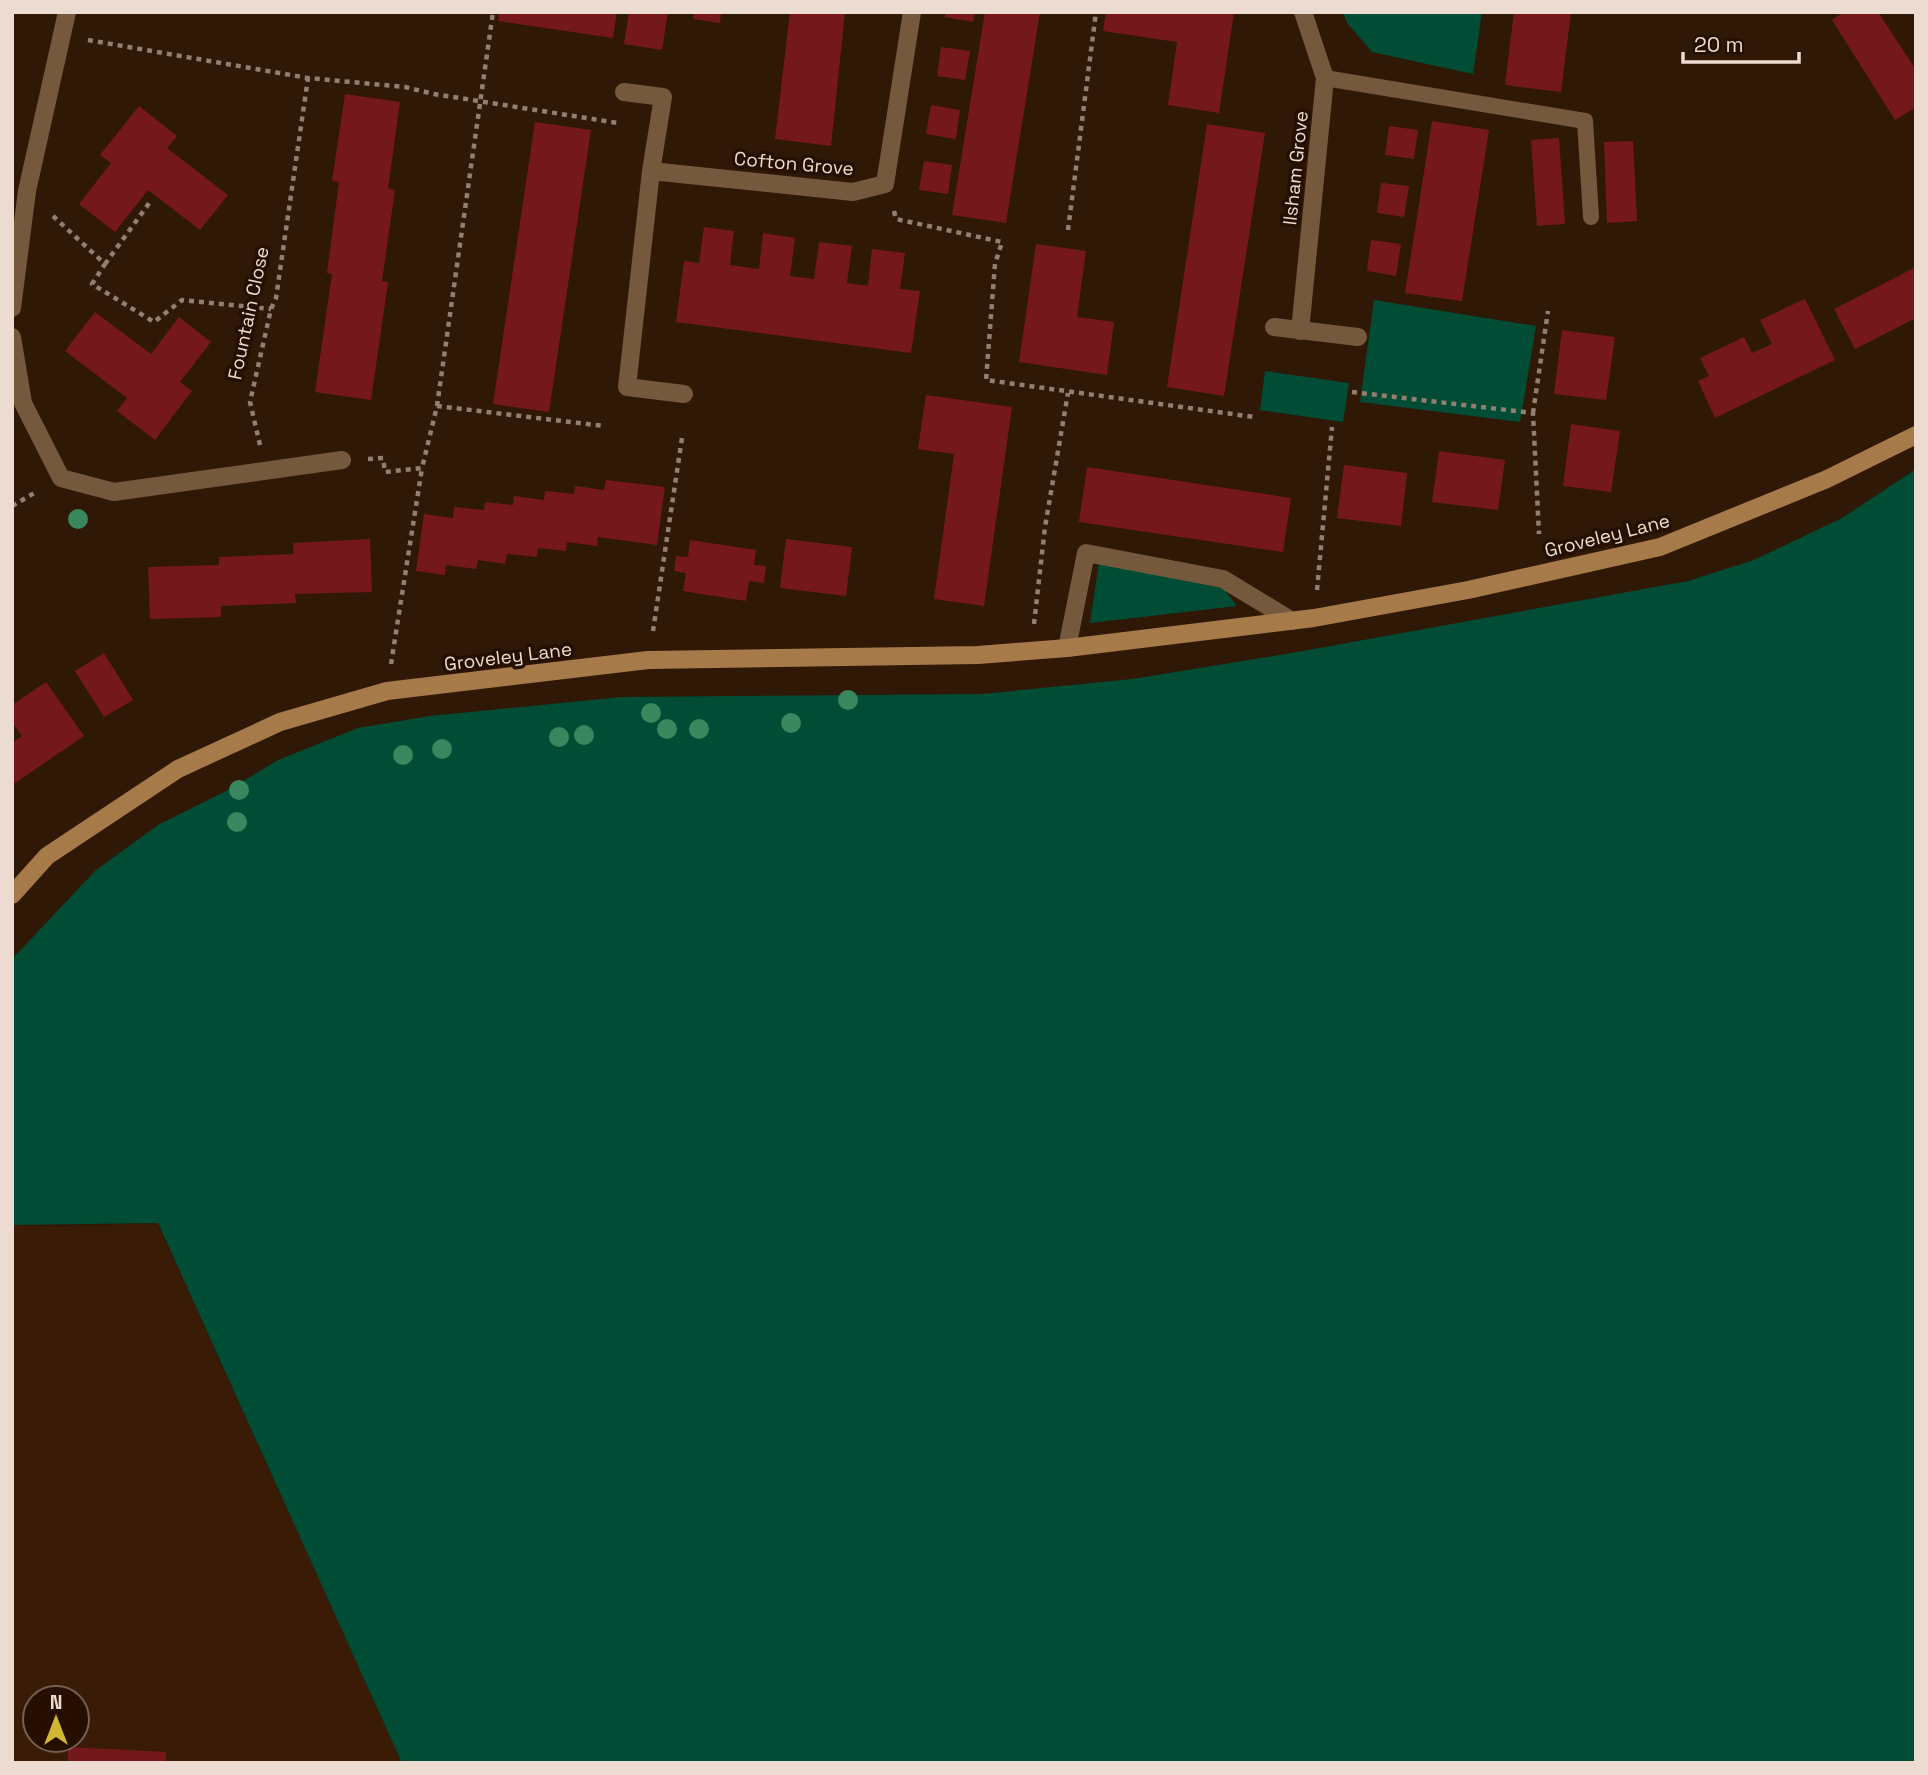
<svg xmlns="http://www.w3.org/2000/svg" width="1928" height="1775" font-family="'Space Grotesk',sans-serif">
<rect width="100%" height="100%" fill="#301807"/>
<path fill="#3a1c06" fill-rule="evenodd" d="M157 1223 402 1763H12V1225L61 1227ZM35 1698H77V1740H35Z"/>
<path fill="#004c34" d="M1343 12H1482L1473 74 1372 52 1347 23Z
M1374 300 1536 326 1520 422 1360 402Z
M1265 371 1349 383 1343 422 1260 410Z
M1916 469V1763H402L158 1223 12 1225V959L96 870 158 825 228 790 278 760 358 728 430 716 621 697 982 694 1132 679 1292 653 1688 581 1754 560 1842 518Z
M1099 562 1223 588 1237 606 1090 623Z"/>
<path fill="#75181c" d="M499 12H617L613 38 498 21Z
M629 12H668L662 50 624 44Z
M694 12H721L720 23 693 19Z
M790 12H845L831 146 775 139Z
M945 12H975L973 22 945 17Z
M985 12H1040L1006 223 952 215Z
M1106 12H1234L1219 113 1168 105 1177 42 1103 31Z
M1514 12H1571L1561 92 1505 85Z
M1844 12H1878L1916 70V107L1895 120 1832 20Z
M941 47 970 51 965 80 937 76Z
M345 94 400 102 388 189 395 190 382 281 388 282 371 400 315 392 332 274 327 273 339 182 332 181Z
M931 105 960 110 956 139 926 134Z
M139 106 177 136 167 148 228 195 200 230 148 190 115 232 79 204 111 163 100 155Z
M1432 121 1489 130 1462 301 1405 293Z
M535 122 591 130 549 412 493 404Z
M1207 124 1265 133 1224 396 1167 387Z
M1389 126 1418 130 1414 159 1385 155Z
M1559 138 1565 224 1537 226 1531 140Z
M1633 141 1637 221 1607 223 1604 142Z
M924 161 952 165 948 194 919 190Z
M1381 183 1409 186 1404 217 1377 213Z
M704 227 734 231 730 265 759 269 763 233 795 238 790 276 814 279 819 242 852 246 847 283 868 286 872 249 905 253 900 289 920 291 911 353 676 322 684 261 699 263Z
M1371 240 1401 244 1396 276 1367 271Z
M1036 244 1086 251 1077 317 1114 322 1107 375 1019 362Z
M1916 267V318L1855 349 1834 309Z
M1805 299 1835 360 1715 418 1698 381 1709 376 1700 358 1744 337 1752 353 1772 344 1760 320Z
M95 312 151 354 179 317 211 342 180 382 192 391 155 440 117 411 127 398 65 351Z
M1562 330 1615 337 1606 400 1554 394Z
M926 395 1012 407 984 606 934 599 954 454 918 449Z
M1571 424 1620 431 1611 492 1563 486Z
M1439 451 1505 460 1498 510 1432 502Z
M1344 465 1407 473 1401 526 1337 518Z
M1087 467 1291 498 1283 552 1079 522Z
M606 480 665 487 657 545 598 537 597 546 567 542 566 551 538 548 537 557 507 554 505 564 478 560 476 569 446 565 445 575 416 571 424 514 453 518 454 507 484 510 485 502 513 505 514 496 544 500 545 491 574 494 575 486 604 490Z
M370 539 372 592 295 594 296 603 221 606V617L150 619 148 567 219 565V557L294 554 293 543Z
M786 539 852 547 846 596 780 588Z
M690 540 756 550 754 565 766 566 764 583 749 581 746 601 683 591 686 573 674 571 676 556 688 557Z
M104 653 133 700 104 717 75 671Z
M46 682 84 736 12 785V743L22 736 12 722V705Z
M68 1747 166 1752V1763H68Z"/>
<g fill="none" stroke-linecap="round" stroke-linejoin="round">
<path stroke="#937f72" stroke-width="4.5" stroke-dasharray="5 5" stroke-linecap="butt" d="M88 40 308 78 405 87 434 94 618 123
M894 211 896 219 1002 242 995 264 986 380 1254 417
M53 216 105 264 92 284 154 322 182 300 271 309
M1068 230 1096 12
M105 264 150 202
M1352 392 1533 413 1539 534
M437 406 493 12
M1533 413 1548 311
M260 445 250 402 271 309 276 298 308 78
M368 459 383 458 385 472 422 468 437 406 604 426
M12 506 36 492
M1317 590 1332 427
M1034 624 1045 527 1068 393
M653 631 682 438
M391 664 422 468"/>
<path stroke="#75593c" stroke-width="16" d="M1325 78 1585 121 1591 217"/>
<path stroke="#75593c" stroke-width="18" d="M624 92 663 97 651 171 627 387 684 394
M651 171 853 192 885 184 912 12
M12 308 27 191 67 12
M1274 327 1358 337
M1300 331 1325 78 1303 12
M12 337 23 403 61 478 114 492 342 460
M1067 648 1086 553 1223 579 1292 621"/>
<path stroke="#a77a49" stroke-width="18" d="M12 895 47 856 178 769 280 722 387 691 648 660 978 655 1067 648 1314 618 1468 590 1660 547 1827 479 1916 435"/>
</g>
<g fill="#39875e">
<circle cx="78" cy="519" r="10"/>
<circle cx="848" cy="700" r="10"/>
<circle cx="651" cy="713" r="10"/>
<circle cx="791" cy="723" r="10"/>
<circle cx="667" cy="729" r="10"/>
<circle cx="699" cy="729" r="10"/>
<circle cx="584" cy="735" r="10"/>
<circle cx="559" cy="737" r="10"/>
<circle cx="442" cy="749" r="10"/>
<circle cx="403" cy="755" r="10"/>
<circle cx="239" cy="790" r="10"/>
<circle cx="237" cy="822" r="10"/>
</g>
<g text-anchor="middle" stroke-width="7" stroke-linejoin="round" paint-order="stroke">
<g font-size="19" fill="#ecdbd1" stroke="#260f01">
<text transform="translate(794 163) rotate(5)" y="7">Cofton Grove</text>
<text transform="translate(1295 168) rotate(-84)" y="7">Ilsham Grove</text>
<text transform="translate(248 313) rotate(-78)" y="7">Fountain Close</text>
<text transform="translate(1607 535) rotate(-14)" y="7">Groveley Lane</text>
<text transform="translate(508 656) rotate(-7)" y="7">Groveley Lane</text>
</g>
</g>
<rect width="1928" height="1775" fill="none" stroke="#ecdbd1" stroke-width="28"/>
<g transform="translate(56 1719)"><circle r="33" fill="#260f01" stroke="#756154" stroke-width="2"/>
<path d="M0-5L12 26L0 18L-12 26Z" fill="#d1b736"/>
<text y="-10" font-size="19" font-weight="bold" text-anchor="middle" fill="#ecdbd1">N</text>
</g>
<path d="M1683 52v10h116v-10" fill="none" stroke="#ecdbd1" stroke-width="3.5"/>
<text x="1694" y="52" font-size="21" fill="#ecdbd1" stroke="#260f01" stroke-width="5" paint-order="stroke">20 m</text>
</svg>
